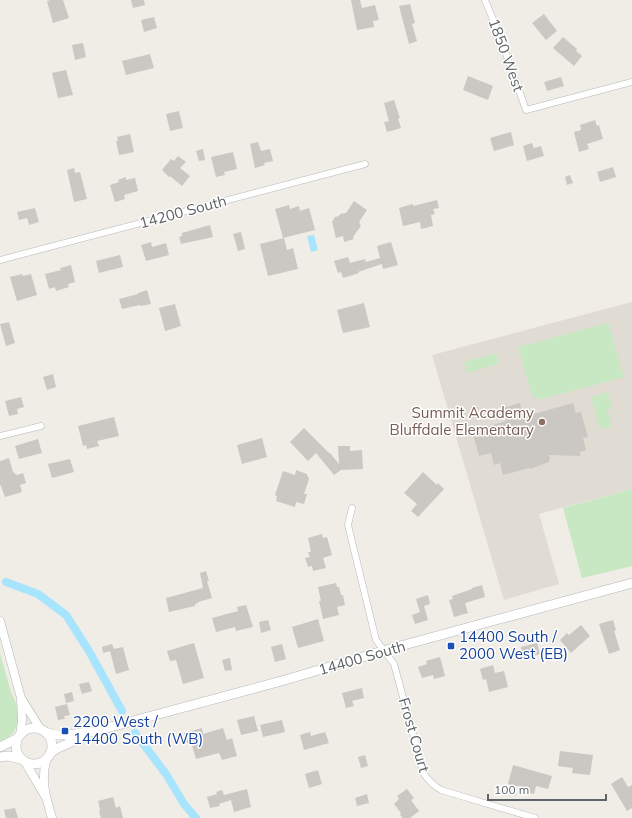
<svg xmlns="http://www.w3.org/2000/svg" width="632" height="818" font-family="Mulish,sans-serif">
<rect width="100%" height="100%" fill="#f0ece6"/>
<path fill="#e0dcd4" d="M632 302V489L539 514 559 584 504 600 432 355Z"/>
<path fill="#c7e8c2" d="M608 323 624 377 542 399 534 397 531 393 518 347Z
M496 353 499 364 467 373 464 362Z
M608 392 612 408 607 410 612 426 600 430 591 397Z
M632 489V566L582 578 563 508Z
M0 653 11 692 17 706 19 717 16 728 13 733 10 736 0 742Z"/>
<path fill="#a7e5ff" d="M314 235 318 250 311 252 307 236Z"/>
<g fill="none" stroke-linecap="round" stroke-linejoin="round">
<path stroke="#a7e5ff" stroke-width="8" d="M6 582 38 594 66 615 89 651 122 711
M135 733 166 774 184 804 196 818"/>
</g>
<path fill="#cbc7c2" d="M51 0H63L69 18 53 23 47 1Z
M131 0H144L145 5 133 8Z
M351 0H360L362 8 375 5 379 20 373 21 374 27 357 30Z
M410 4 415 23 412 24 417 41 409 44 399 6Z
M544 14 557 31 546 40 532 23Z
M154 17 157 28 144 32 141 20Z
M563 37 577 49 576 51 582 56 574 66 553 48Z
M83 43 86 57 75 60 72 45Z
M150 54 154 68 126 75 122 61Z
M66 70 73 95 58 98 52 73Z
M468 76 493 86 488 100 463 90Z
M561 77 564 86 547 91 544 82Z
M394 100 400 118H398L401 128 387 132 384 122 389 121 384 103Z
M179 111 183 128 170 131 166 114Z
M595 120 597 126 599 125 603 139 587 144 589 149 579 152 574 132 581 130 580 125Z
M511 132 514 145 494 151 490 138Z
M130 134 134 152 119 155 116 141H118L117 137Z
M258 142 261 151 270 149 273 161 264 163 265 165 255 168 250 144Z
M532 143 534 148 541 146 544 156 527 161 523 146Z
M203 149 205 160 199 161 196 151Z
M233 152 237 169 224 172 225 175 216 177 211 157Z
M178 156 186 162 180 168 190 176 182 186 170 176 169 177 162 170 171 159 174 161Z
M613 167 616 177 600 182 597 172Z
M74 168 75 173 80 172 87 199 74 202 67 170Z
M570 175 573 183 567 185 565 177Z
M126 177V180L135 178 138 191 124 195 125 199 115 202 110 185 119 182 118 180Z
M437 200 439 208 433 209 435 214 431 215 433 226 421 229 420 222 403 226 399 208 413 204V206Z
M354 201 367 210 359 222 361 226 353 237 354 239 344 242 343 236 336 238 332 222 335 217 339 216 340 214 346 213Z
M289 205 290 209 299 206 300 211 309 208 315 230 283 238 275 209Z
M35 208 39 222 29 225 27 218 19 220 17 212Z
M210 225 213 237 181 244 179 237 182 236V233Z
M241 232 245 249 238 251 233 234Z
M284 238 287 250 293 248 298 269 268 276 260 244Z
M151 242 152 247 166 243 169 255 146 261 141 245Z
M391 242 398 265 383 269 382 264 358 272 359 273 343 278 341 272 338 273 334 261 348 257 350 263 365 259 366 262 380 258 377 246Z
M120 255 123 267 99 273 96 261Z
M71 265 75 282 68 284 69 287 56 291 55 287 49 289 45 274 61 270 60 268Z
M22 274 23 276 31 274 37 295 17 301 10 277Z
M147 290 151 304 141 306 140 305 122 309 119 299 138 294V293Z
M364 303 370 327 343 333 337 310Z
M175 304 181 326 165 331 159 308Z
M9 322 15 343 6 346 0 324Z
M53 374 56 387 47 390 43 377Z
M21 397 24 407 17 409 18 414 9 416 5 401Z
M520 403 523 417 573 403 576 413 581 412 588 437 583 438 586 450 580 452V456L549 455 550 459 549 460V462L530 469 529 468 503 475 500 463 494 465 491 453 479 456 472 431 506 421 503 408Z
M114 417 119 436 97 441 99 446 87 449 86 445 83 446 78 426Z
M304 428 329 453H330L339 464 338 446H350V451L362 450 363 469 341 470 334 475 316 453 308 461 290 442Z
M262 438 267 457 242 464 237 445Z
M38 439 42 453 19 459 15 446Z
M9 458 13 472 17 475 23 473 26 483 20 485 22 492 5 497 1 486 0 485V461Z
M70 459 74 472 52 478 48 464Z
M296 470 307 474V475L309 479 304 494H307L304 504 296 502 295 507 276 501 277 496 275 495 283 471 295 475Z
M423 472 437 485 438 483 444 489 418 517 411 511 417 504 404 493Z
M322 534 323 538 327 537 332 555 323 558 326 568 313 571 312 566 308 567 305 558 310 557 308 552H311L308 538Z
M206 571 209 581H207L212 598 198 602V603L195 604V606L169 612 166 598 203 588 200 573Z
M336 583 337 587H339L341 595H343L345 605 337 607 339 615 323 619 319 601H321L318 587Z
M482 585 485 597 465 603 468 613 454 617 449 600 453 599 452 596 472 589V588Z
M428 595 430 604 424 606 428 620 415 624 412 615 420 612 416 599Z
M246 605 253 627 236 631 235 627 216 632 212 618 238 611 237 607Z
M318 619 324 641 298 648 292 627Z
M268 620 271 630 261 633 259 622Z
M613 620 616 630 614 631 620 650 609 654 599 624Z
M581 625 590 636 571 653 560 640 567 633 569 635Z
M194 643 204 678 183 684 176 660 170 661 167 651Z
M537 643 540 654 523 658 521 647Z
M112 644 114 649 123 647 129 670 116 674 110 651 103 653 102 647Z
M282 644 286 659 275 662 271 647Z
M440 657 445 676 434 679 433 675 422 678 418 667 427 664 426 661Z
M230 658 232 670 225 671 222 660Z
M493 665 495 673 504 671 508 687 489 692 486 679 483 680 480 669Z
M89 682 92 691 82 694 79 684Z
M362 688 364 698 352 701 354 706 346 708 342 693Z
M72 692 74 701 66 703 64 694Z
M67 704 70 715 64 716 65 719 58 720 55 707Z
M254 716 258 731 241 735 237 720Z
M282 720 285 732 263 737 260 725Z
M202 728 203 734 223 728 227 740 232 738 237 756 222 760 219 753 196 759 191 742 187 743 184 733Z
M310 732 311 736 325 732 329 743 304 750 300 735Z
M560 751 593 755 590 775 572 773 573 768 558 766Z
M365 755 368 766 361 768 358 757Z
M513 765 552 776 548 789 536 786 534 794 523 791 524 788 508 784Z
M318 770 322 784 309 788 305 774Z
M622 777 628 787 632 785V808L627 811 611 784Z
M247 789 251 807 234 812 231 800 219 804 220 806 210 808 207 797 217 794 216 792 222 790 224 795Z
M407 789 414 798 411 800 419 811 410 818H403L400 815 401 813 394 804 399 799 397 796Z
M367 794 369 803 357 806 355 798Z
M113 797 116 808 120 806 123 818H101L99 812 100 810 98 801Z
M15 808 18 818H6L4 810Z"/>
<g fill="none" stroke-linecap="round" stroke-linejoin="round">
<defs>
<path id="minor" d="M485 0 499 34 526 110 632 82
M0 260 365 164
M0 436 41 426
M352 508 348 525 376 640 394 664 424 774C429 781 434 786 441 790L535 818"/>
<path id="tertiary" d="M0 621 21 698 22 721 20 735
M21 698 41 730
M47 758C40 778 46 798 52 818
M25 762 45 796"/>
<path id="secondary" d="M16 746a18 18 0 1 1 36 0a18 18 0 1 1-36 0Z
M45 732C62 739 75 732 92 732L285 680 393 648 632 583
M0 747 18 738
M50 753 58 748 85 736
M0 757 8 756 21 759"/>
</defs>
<use href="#minor" stroke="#b3b7bb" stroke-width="7"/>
<use href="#tertiary" stroke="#b3b7bb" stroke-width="9"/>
<use href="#secondary" stroke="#b2b7bb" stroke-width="10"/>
<use href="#minor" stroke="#fff" stroke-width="6"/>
<use href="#tertiary" stroke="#fff" stroke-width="8"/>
<use href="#secondary" stroke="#fff" stroke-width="9"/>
</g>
<circle fill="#8d6e63" stroke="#fff" stroke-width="1.5" cx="542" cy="422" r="4"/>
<g fill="#1a4fb4" stroke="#fff" stroke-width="1.5">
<rect x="447" y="642" width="8" height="8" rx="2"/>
<rect x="61" y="727" width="8" height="8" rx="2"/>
</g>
<g text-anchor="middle" stroke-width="3" stroke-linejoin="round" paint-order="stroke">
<g font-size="15" fill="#5d6367" stroke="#fff">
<text transform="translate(506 55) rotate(70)" y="5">1850 West</text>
<text transform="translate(183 212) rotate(-15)" y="5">14200 South</text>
<text transform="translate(362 658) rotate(-16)" y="5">14400 South</text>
<text transform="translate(414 735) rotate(74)" y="5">Frost Court</text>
</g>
<g font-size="15" fill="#785e54" stroke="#fff" text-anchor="end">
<text x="534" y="418">Summit Academy<tspan x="534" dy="17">Bluffdale Elementary</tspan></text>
</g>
<g font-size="15" fill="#164399" stroke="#fff" text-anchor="start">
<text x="459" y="642">14400 South /<tspan x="459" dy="17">2000 West (EB)</tspan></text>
<text x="73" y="727">2200 West /<tspan x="73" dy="17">14400 South (WB)</tspan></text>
</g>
</g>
<path d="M488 794v6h118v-6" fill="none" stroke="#5d6367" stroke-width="2"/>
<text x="494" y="794" font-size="12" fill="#5d6367" stroke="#ffffff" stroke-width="3" paint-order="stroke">100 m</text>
</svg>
